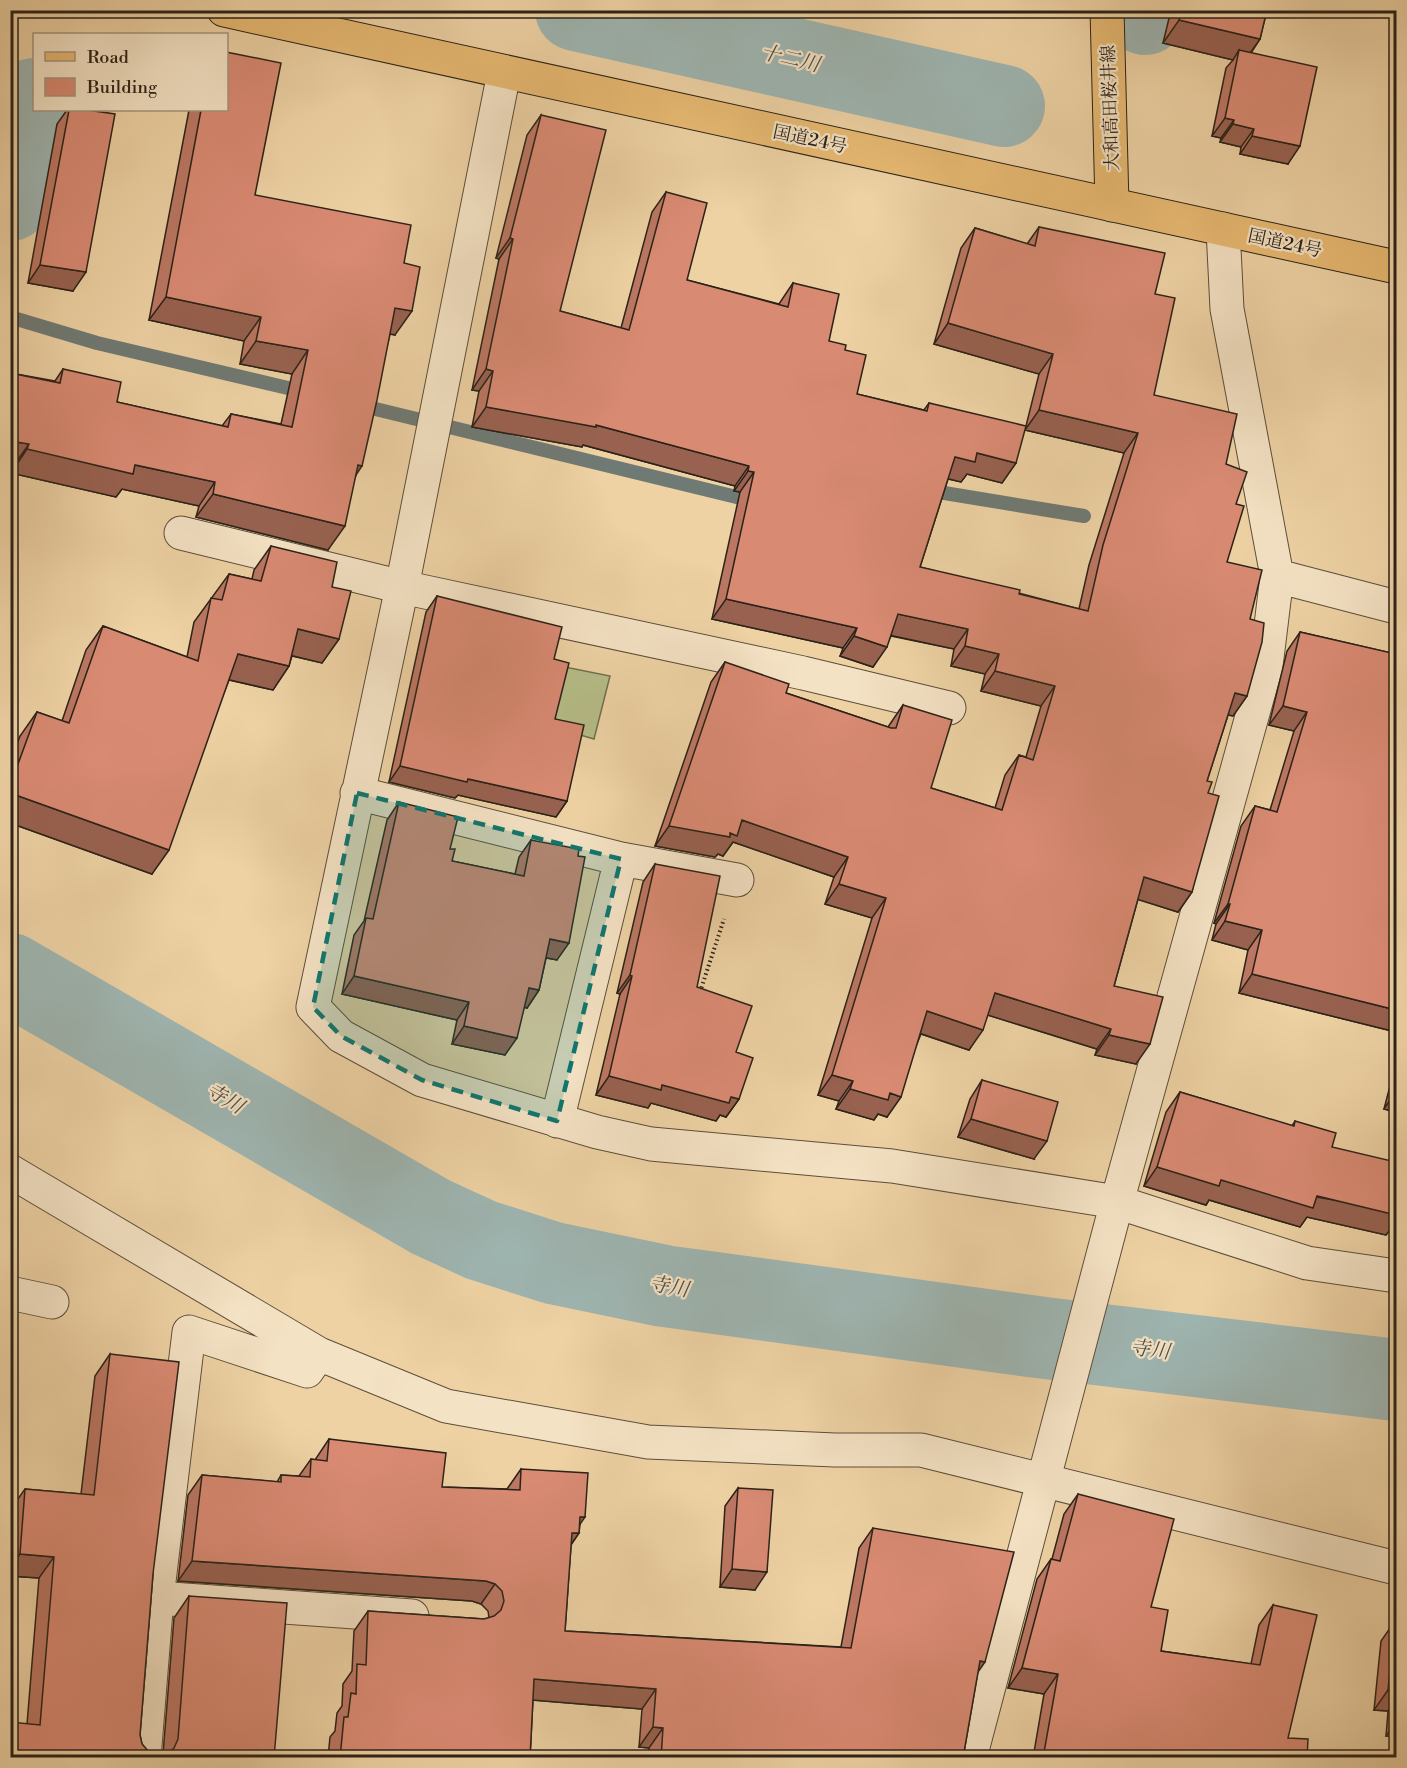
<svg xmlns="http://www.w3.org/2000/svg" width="1407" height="1768" font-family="'Libre Bodoni','Noto Serif JP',serif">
<rect width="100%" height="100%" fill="#eed2a4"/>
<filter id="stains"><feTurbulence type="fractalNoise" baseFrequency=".00333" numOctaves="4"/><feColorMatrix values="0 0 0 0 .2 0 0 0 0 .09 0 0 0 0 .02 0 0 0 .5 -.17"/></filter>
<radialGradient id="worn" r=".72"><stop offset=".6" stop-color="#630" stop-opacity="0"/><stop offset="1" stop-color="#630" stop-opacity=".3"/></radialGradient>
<path fill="#b6bd88" stroke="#707050" stroke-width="1.5" d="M560 666 610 676 594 739 543 724Z"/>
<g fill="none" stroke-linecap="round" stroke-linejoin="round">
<path stroke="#707a74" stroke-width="14" d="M10 317 97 343 305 392
M359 405 757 502
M926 490 1084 516"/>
<path stroke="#9eb5b1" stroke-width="82" d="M576 10 1004 106
M1145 14 1146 10
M10 200 34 99
M10 974 431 1217 481 1240 553 1263 664 1286 1045 1338 1396 1380"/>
<defs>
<path id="minor" d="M504 73 402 587 313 1007 341 1036 422 1080 597 1132 651 1144 892 1166 1117 1202 1307 1263 1396 1276
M181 533 402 587 803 673 949 708
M1277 576 1396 607
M357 793 621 859 737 880
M557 1121 621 859
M10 1171 319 1354 446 1406 648 1442 835 1450H921L1396 1568
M10 1293 52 1302
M157 1598 412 1616
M144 1758 157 1598 189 1332 307 1371 319 1354
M970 1758 1117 1202 1266 666 1277 576 1227 309 1223 229"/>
<path id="major" d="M1107 10 1112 205"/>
<path id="highway" d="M224 10 1396 267"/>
</defs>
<use href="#minor" stroke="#5c4e3b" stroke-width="35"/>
<use href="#major" stroke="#2b2218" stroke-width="35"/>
<use href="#highway" stroke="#2b2218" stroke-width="35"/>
<path stroke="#2b2218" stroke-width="4" stroke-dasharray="1.5 3" stroke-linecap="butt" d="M700 992 724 919"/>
<use href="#minor" stroke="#f4e2c4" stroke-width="33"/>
<use href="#major" stroke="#e7b972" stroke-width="33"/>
<use href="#highway" stroke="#e7b972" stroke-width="33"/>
</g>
<path fill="#bb7763" stroke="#2b2218" stroke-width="1.5" d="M1171 10H1267L1260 39 1251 53 1288 164 1240 154 1241 147 1220 142 1221 138 1212 136 1226 68 1233 60 1163 43Z
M67 110H87L73 291 28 283 57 124Z
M189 110H226L255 195 404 263 395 335 390 334 356 475 328 550 196 517 199 506 122 489 116 497 11 473 12 468H10V373L55 381 63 369 117 402 222 426 231 414 281 424 292 374 240 364 244 341 149 320Z
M541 115 560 311 621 328 652 212 666 192 687 280 779 304 793 283 829 341 845 350 857 394 924 410 929 403 1016 463 1002 483 967 474 961 482 948 479 920 567 1079 609 1089 565 1124 453 1025 430 1039 374 934 344 961 248 975 228 1027 244 1039 227 1155 294 1154 395 1226 464 1236 504 1227 562 1250 619 1247 696 1233 716 1228 715 1207 781 1208 793 1192 892 1178 912 1138 899 1114 986 1136 1064 1095 1055 1097 1049 988 1015 969 1050 921 1034 887 1117 878 1114 874 1120 836 1109 839 1101 818 1095 872 918 825 904 834 877 733 842 723 856 718 854 715 857 655 846 711 682 725 662 786 693 888 727 903 705 931 788 995 808 1005 775 1019 755 1026 757 1041 706 981 691 985 674 951 666 954 649 891 636 873 667 840 656 843 648 712 619 740 492 734 491 735 486 583 445 582 447 472 427 479 391 472 390 499 259 496 258 527 135Z
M271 546 332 587 339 639 322 663 292 656 289 666 273 690 229 680 152 874 10 823V763L20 736 37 712 62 721 86 650 103 626 187 657 194 622 229 574 252 579 254 570Z
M437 596 554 659 555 719 567 801 556 817 458 795 455 798 389 782 426 612Z
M1300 632 1396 654V1032L1239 993 1248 950 1212 940 1216 924 1214 923 1241 826 1255 806 1270 810 1294 731 1269 725 1287 651Z
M399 802 450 849 452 861 515 874 519 857 531 840 578 856 557 960 546 958 539 990 527 1008 524 1007 505 1055 452 1044 457 1020 342 994 354 935 364 921 387 820Z
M655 864 697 987 736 1052 739 1099 726 1117 720 1115 716 1121 651 1103 648 1108 596 1095 620 994 617 993 643 882Z
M1396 1063V1112L1384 1109Z
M982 1080 1034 1159 958 1137 970 1099Z
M1180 1092 1292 1126 1295 1121 1332 1147 1395 1223 1386 1235 1307 1217 1300 1227 1209 1200 1206 1205 1144 1186 1166 1112Z
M110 1354 153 1574 140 1735 142 1744 148 1751 157 1755 163 1754 174 1618 189 1596 274 1758H10L27 1724 39 1578 10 1576V1510L25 1489 81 1494 95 1376Z
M329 1439 442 1487 507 1489 521 1469 580 1524 579 1533 571 1545 565 1631 841 1647 859 1548 873 1528 978 1671 963 1758H648L649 1748 639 1747 642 1709 533 1700 530 1758H328L330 1737 335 1731 337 1713 342 1706 343 1684 352 1671 354 1631 368 1611 484 1619 489 1618 488 1611 481 1604 472 1601 178 1581 188 1495 202 1475 277 1482 281 1475 299 1476 311 1459 315 1460Z
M738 1488 755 1590 720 1587 725 1506Z
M1078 1494 1151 1607 1161 1651 1251 1664 1259 1625 1273 1605 1288 1738 1307 1758H1033L1044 1694 1008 1688 1037 1579 1051 1559H1052L1064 1514Z
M1395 1621H1396V1737L1386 1736 1388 1711 1374 1710 1381 1641Z"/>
<path fill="#986150" stroke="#2b2218" stroke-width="1.5" d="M1179 20 1260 39 1244 62 1239 50 1233 60 1163 43Z
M1225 118 1234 120 1221 138 1212 136Z
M1233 124 1254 129 1241 147 1220 142Z
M1252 136 1300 146 1288 164 1240 154Z
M510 238 513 239 499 259 496 258Z
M40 265 86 272 73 291 28 283Z
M166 297 261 317 244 341 149 320Z
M395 308 412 311 395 335 378 331Z
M948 323 1053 354 1039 374 934 344Z
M256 341 308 350 292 374 240 364Z
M486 369 493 371 479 391 472 390Z
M486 407 596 425 749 466 735 486 583 445 582 447 472 427Z
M1039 410 1138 433 1124 453 1025 430Z
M10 441 29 444 12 468H10Z
M27 449 135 465 215 482 199 506 122 489 116 497 11 473Z
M977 453 1016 463 1002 483 967 474 961 482 941 477 955 457Z
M358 465 362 466 346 490Z
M748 471 754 472 740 492 734 491Z
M213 494 345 526 328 550 196 517Z
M726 599 857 628 843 648 712 619Z
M898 614 968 629 954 649 884 634Z
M298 629 339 639 322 663 281 653Z
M854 636 887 647 873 667 840 656Z
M965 646 999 654 985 674 951 666Z
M238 654 289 666 273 690 221 678Z
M995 671 1055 686 1041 706 981 691Z
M1235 693 1247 696 1233 716 1221 713Z
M1283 706 1307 712 1294 731 1269 725Z
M400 766 468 779 567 801 556 817 458 795 455 798 389 782Z
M10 793 169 850 152 874 10 823Z
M742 820 848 857 834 877 733 842 723 856 718 854 715 857 655 846 669 826Z
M1144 877 1192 892 1178 912 1130 897Z
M839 884 886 898 872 918 825 904Z
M1228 904H1230L1216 924 1214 923Z
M1225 921 1262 930 1248 950 1212 940Z
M550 939 569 943 557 960 538 956Z
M1252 974 1396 1010V1032L1239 993Z
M630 975 632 976 620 994 617 993Z
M354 976 469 1002 457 1020 342 994Z
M529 988 539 990 527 1008 517 1005Z
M995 993 1111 1029 1097 1049 981 1013Z
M927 1011 983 1030 969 1050 913 1031Z
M464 1026 517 1038 505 1055 452 1044Z
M1109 1035 1150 1044 1136 1064 1095 1055Z
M832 1075 853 1081 839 1101 818 1095Z
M609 1076 731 1097 739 1099 726 1117 720 1115 716 1121 651 1103 648 1108 596 1095Z
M850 1089 890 1093 901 1097 887 1117 878 1114 874 1120 836 1109Z
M1396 1091V1112L1384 1109Z
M971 1119 1047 1141 1034 1159 958 1137Z
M1157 1167 1221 1180 1396 1211V1223H1395L1386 1235 1307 1217 1300 1227 1209 1200 1206 1205 1144 1186Z
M580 1517H585L574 1533H579L565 1553 569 1537Z
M20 1554 54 1557 39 1578 10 1576V1568Z
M192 1561 486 1581 495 1584 481 1604 472 1601 178 1581Z
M732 1569 767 1572 755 1590 720 1587Z
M980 1661 985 1662 971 1682Z
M1022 1668 1058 1674 1044 1694 1008 1688Z
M534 1679 656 1689 642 1709 520 1699Z
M1388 1690H1396V1698L1388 1711 1374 1710Z
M1396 1721V1737L1386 1736Z
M653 1727 663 1728 649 1748 639 1747Z"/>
<path fill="#d98a73" stroke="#2b2218" stroke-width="1.5" d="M1182 10H1267L1260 39 1179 20Z
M1239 50 1317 67 1300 146 1252 136 1254 129 1233 124 1234 120 1225 118Z
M226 52 281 63 255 195 411 225 404 263 420 267 412 311 395 308 377 400 362 466 358 465 345 526 213 494 215 482 135 465 133 474 27 449 29 444 10 441V373L60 383 63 369 121 382 117 402 228 427 231 414 292 427 308 350 256 341 261 317 166 297 201 110H226Z
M69 110H87L115 114 86 272 40 265Z
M541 115 606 130 560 311 629 330 666 192 707 203 687 280 788 307 793 283 839 294 829 341 846 345 845 350 866 355 857 394 927 411 929 403 1026 426 1016 463 977 453 975 462 955 457 920 567 1020 590 1019 594 1088 611 1103 545 1138 433 1039 410 1053 354 948 323 975 228 1035 246 1039 227 1165 253 1155 294 1175 298 1154 395 1237 414 1226 464 1247 472 1236 504 1244 506 1227 562 1262 570 1250 619 1264 623 1262 642 1247 696 1235 693 1207 781 1212 782 1208 793 1219 796 1192 892 1144 877 1114 986 1163 997 1150 1044 1109 1035 1111 1029 995 993 983 1030 927 1011 901 1097 890 1093 888 1100 850 1089 853 1081 832 1075 886 898 839 884 848 857 742 820 737 836 730 833V837L669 826 725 662 789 684 786 693 891 728H896L903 705 952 720 931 788 1002 810 1019 755 1033 760 1055 686 995 671 999 654 965 646 968 629 898 614 887 647 854 636 857 628 726 599 754 472 748 471 749 466 596 425V427L486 407 493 371 486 369 513 239 510 238Z
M271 546 337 562 332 587 351 591 339 639 298 629 289 666 238 654 169 850 10 793V786L37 712 69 723 103 626 198 661 211 598 222 600 229 574 261 581Z
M437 596 562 627 554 659 569 663 555 719 584 725 567 801 468 779 467 782 400 766Z
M1300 632 1396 654V1010L1252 974 1262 930 1225 921 1230 904H1228L1255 806 1277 812 1307 712 1283 706Z
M399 802 458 817 450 849H455L452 861 524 876 531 840 579 849 578 856 585 857 569 943 550 939 539 990 529 988 517 1038 464 1026 469 1002 354 976 366 918 373 919Z
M655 864 720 876 697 987 752 1006 736 1052 753 1058 739 1099 731 1097 729 1103 662 1085 661 1090 609 1076 632 976 630 975Z
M982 1080 1058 1102 1047 1141 971 1119Z
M1180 1092 1294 1126 1295 1121 1336 1133 1332 1147 1396 1162V1215L1317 1196 1313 1208 1221 1180 1219 1186 1157 1167Z
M110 1354 179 1362 153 1574 140 1735 142 1744 148 1751 157 1755 167 1754 174 1748 178 1739 189 1596 287 1603 274 1758H10V1722L40 1725 54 1557 20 1554 25 1489 94 1495Z
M329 1439 446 1453 442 1487 520 1490 521 1469 588 1473 585 1517H580L579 1533H572L565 1631 851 1648 873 1528 1014 1552 985 1662 980 1661 963 1758H661L663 1728 653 1727 656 1689 534 1679 530 1758H340L344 1717H348L351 1693 356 1694 357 1664 366 1665 368 1611 484 1619 494 1616 501 1610 504 1601 502 1591 495 1584 486 1581 192 1561 202 1475 281 1482V1475L310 1477 311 1459 327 1461Z
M738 1488 773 1490 767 1572 732 1569Z
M1078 1494 1174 1519 1151 1607 1168 1610 1161 1651 1260 1665 1273 1605 1317 1615 1288 1738 1308 1739 1307 1758H1043L1058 1674 1022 1668 1051 1559 1060 1561Z
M1395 1621H1396V1690H1388Z"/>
<path fill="#0f766e" fill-opacity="0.2" stroke="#0f766e" stroke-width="4.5" stroke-dasharray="12 8" stroke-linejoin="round" d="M357 793 621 859 557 1121 422 1080 341 1036 313 1007Z"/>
<g text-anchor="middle" stroke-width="4.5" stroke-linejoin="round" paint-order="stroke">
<g font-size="18" fill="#2b2218" stroke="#f4e2c4">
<text transform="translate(1110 108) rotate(-92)" y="6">大和高田桜井線</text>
<text transform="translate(810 139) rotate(12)" y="6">国道24号</text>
<text transform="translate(1285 243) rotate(12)" y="6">国道24号</text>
</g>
<g font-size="20" font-style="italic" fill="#4e4e46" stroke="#f4e2c4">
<text transform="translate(790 58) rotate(13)" y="7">十二川</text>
<text transform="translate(225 1098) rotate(30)" y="7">寺川</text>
<text transform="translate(669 1286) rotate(10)" y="7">寺川</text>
<text transform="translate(1150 1349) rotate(7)" y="7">寺川</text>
</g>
</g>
<rect width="1407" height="1768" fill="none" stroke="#eed2a4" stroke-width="36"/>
<rect x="12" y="12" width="1383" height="1744" fill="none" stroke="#2b2218" stroke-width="3"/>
<rect x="18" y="18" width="1371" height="1732" fill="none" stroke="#2b2218" stroke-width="1.5"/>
<rect x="33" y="33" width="195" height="78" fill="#f4e2c4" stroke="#a4957f" stroke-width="1.5"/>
<rect x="45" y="52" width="30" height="9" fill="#e7b972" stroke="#a4957f" stroke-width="1.5"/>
<text x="87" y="63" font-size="18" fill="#2b2218">Road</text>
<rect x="45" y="78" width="30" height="18" fill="#d98a73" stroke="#a4957f" stroke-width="1.5"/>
<text x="87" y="93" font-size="18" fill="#2b2218">Building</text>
<rect width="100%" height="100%" filter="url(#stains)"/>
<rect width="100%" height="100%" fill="url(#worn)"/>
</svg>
